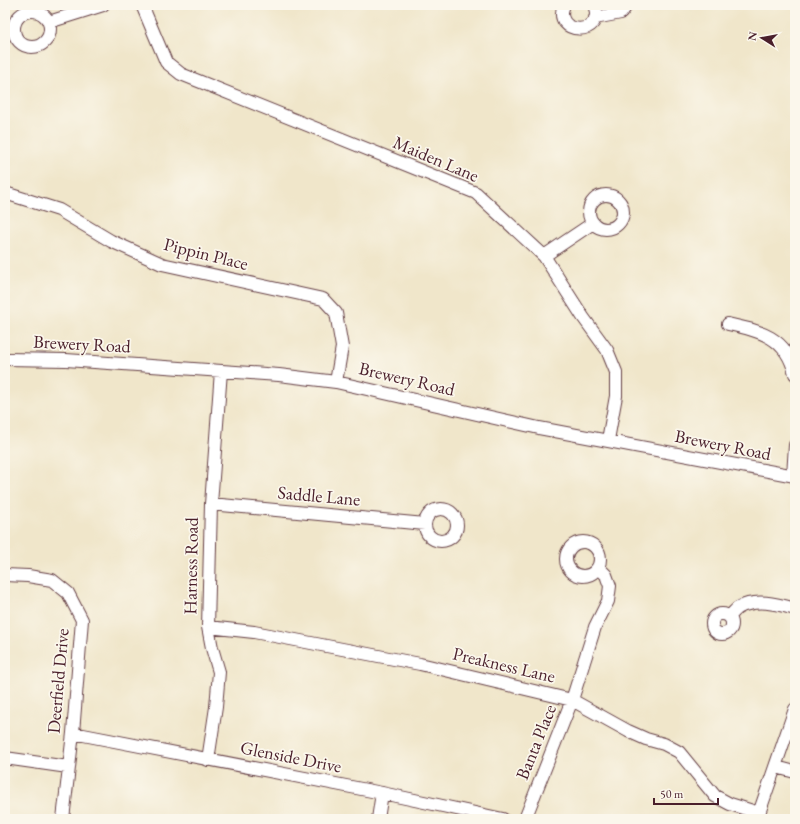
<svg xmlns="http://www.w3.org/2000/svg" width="800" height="824" font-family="'EB Garamond',serif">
<rect width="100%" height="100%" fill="#fbf7ec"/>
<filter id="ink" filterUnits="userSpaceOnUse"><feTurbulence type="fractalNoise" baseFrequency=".025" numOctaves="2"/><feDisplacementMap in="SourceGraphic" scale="8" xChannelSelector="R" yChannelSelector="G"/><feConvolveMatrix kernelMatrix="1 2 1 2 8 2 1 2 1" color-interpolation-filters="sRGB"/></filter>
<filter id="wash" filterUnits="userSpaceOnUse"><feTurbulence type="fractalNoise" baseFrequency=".012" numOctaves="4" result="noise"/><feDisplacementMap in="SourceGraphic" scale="16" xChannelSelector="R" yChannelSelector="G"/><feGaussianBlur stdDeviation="0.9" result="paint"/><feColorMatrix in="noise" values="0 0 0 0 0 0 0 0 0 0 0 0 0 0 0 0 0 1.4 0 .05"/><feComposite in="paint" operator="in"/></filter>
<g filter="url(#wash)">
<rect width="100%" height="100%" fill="#f0e6ca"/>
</g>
<g filter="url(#ink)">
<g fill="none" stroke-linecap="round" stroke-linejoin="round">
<defs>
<path id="minor" d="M142 5 166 62 181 74 476 193 544 256 583 317 607 350 616 372V396L608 440
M564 5C551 36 607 37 594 5
M14 29a18 18 0 1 1 36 0a18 18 0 1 1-36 0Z
M595 18 621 13 627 5
M49 22 103 5
M5 193 59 210 111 241 162 264 323 299 336 313 342 347 336 382
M589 212a17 17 0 1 1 34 0a17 17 0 1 1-34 0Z
M544 256 593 223
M728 324C760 331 787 337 795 374
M5 359 66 360 279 375 336 382 539 428 795 476
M793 476 795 445
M211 504 425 524
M425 525a16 16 0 1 1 32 0a16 16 0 1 1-32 0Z
M566 559a17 17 0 1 1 34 0a17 17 0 1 1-34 0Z
M5 575 28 576 52 580 68 593 82 620 73 733 63 819
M712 624a10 10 0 1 1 20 0a10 10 0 1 1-20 0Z
M729 617C732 614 735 610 738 608 756 598 777 604 795 609
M208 627 254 632 420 664 572 700 628 731 646 739 664 744 679 752 715 796 730 804 759 813
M73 733 382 793 503 819
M5 758 68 767
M208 760 216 707 219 672 212 648 208 627 211 504 221 371
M776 767 795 772
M378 819 382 793
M525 819 572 700 595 627 608 601 610 586 606 575 598 567
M757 819 795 709"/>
</defs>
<use href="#minor" stroke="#633d43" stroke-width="14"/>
<use href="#minor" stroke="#fff" stroke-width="12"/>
</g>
</g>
<g text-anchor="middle" stroke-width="3.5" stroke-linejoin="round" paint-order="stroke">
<g font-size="18" fill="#4a1f2b" stroke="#fbf7ec">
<text transform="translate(436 159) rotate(23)" y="6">Maiden Lane</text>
<text transform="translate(206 254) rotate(14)" y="6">Pippin Place</text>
<text transform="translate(82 344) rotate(3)" y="6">Brewery Road</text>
<text transform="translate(407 379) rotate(13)" y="6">Brewery Road</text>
<text transform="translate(723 445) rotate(11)" y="6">Brewery Road</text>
<text transform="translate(319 496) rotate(5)" y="6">Saddle Lane</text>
<text transform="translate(191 566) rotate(-89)" y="6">Harness Road</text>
<text transform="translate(504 665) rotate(13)" y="6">Preakness Lane</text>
<text transform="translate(58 681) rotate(-85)" y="6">Deerfield Drive</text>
<text transform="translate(536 742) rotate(-68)" y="6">Banta Place</text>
<text transform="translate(291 757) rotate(11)" y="6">Glenside Drive</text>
</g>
</g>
<rect width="800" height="824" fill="none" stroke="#fbf7ec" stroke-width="20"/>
<g transform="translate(762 38) rotate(281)" stroke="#fbf7ec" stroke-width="3" paint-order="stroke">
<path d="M0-3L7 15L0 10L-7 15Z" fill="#4a1f2b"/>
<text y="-6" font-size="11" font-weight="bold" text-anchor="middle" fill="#4a1f2b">N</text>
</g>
<path d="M654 798v6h64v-6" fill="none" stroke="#4a1f2b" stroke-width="2"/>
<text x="660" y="798" font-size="12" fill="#4a1f2b" stroke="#fbf7ec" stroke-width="3" paint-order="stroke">50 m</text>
</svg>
